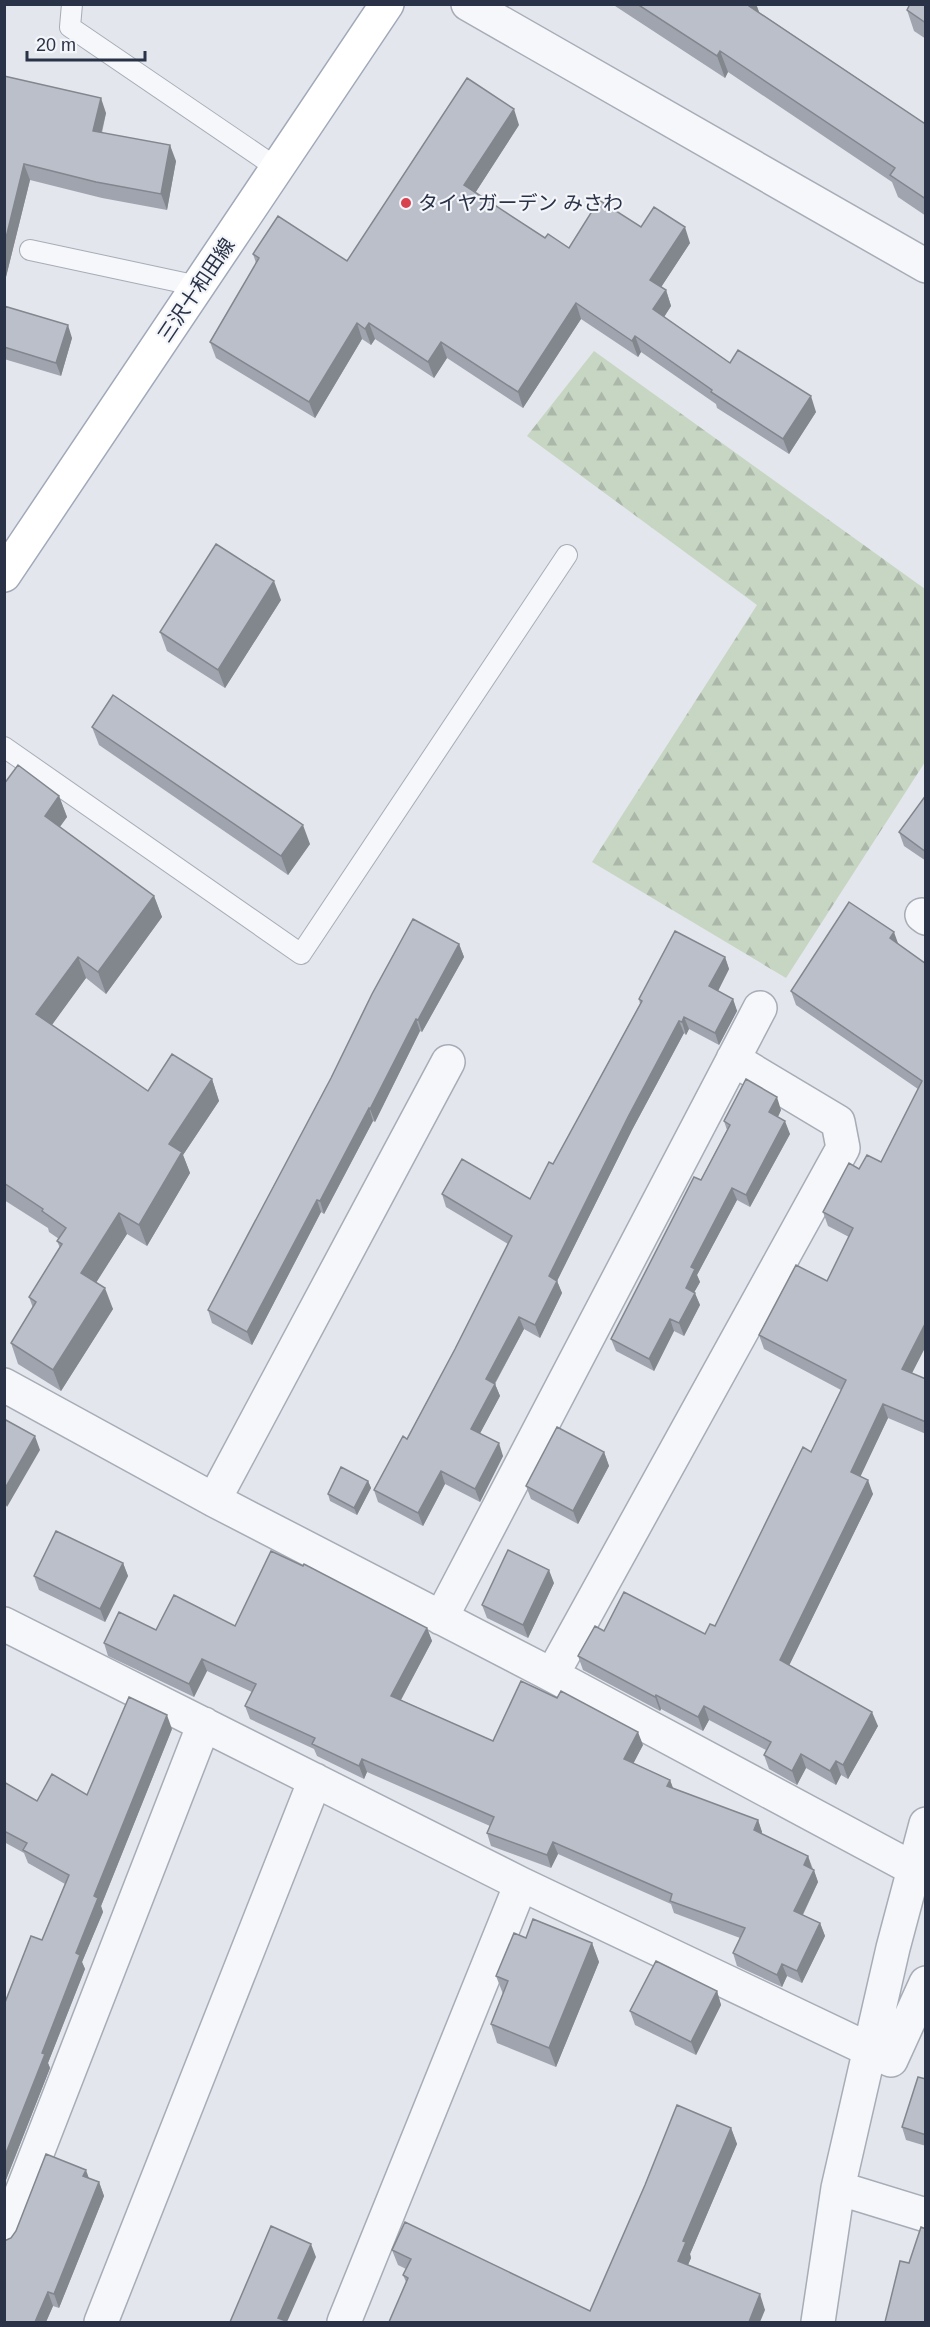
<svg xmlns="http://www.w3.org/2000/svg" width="930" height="2327" font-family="Arial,'Noto Sans JP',sans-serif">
<defs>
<pattern id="forest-firs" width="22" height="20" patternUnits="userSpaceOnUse" patternTransform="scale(1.5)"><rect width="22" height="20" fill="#c7d6c3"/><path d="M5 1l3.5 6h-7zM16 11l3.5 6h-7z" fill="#abb8a9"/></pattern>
</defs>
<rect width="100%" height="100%" fill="#e3e6ec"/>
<path fill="url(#forest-firs)" d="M594 351 925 589V762L786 978 592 862 757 605 527 436Z"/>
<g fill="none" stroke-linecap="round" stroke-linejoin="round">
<defs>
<path id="service" d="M72 4 70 27 277 168
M30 250 198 286
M4 747 301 954 567 555"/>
<path id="minor" d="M468 4 926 266
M922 915 926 918
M4 1385 214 1500 552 1675 912 1868
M214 1500 448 1062
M441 1618 760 1008
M4 1624 521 1884 891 2060 926 1983
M552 1675 843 1148 838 1122 733 1059
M838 2188 926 2215
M4 2238 204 1724
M101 2322 315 1780
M344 2322 521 1884
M818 2322 838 2188 893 1948 926 1824"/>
<path id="primary" d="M4 575 387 4"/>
</defs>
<use href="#service" stroke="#a7acb7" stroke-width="22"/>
<use href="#minor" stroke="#a7acb7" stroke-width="36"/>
<use href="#primary" stroke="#a1a9b9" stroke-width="36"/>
<use href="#service" stroke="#f6f7fa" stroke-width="20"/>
<use href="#minor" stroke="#f6f7fa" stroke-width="33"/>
<use href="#primary" stroke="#fff" stroke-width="33"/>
</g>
<path fill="#a0a4ae" d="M612 4H756L759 12 924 123 926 121V216L898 197 892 182 728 72 725 78Z
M926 4V39L914 31 907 10Z
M4 76 106 113 102 133 176 161 167 210 102 198 30 180 5 281H4Z
M519 125 475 193 545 238 569 248 641 227 690 243 661 287 666 290 671 306 664 317 730 363 816 412 789 454 717 408 716 404 641 352 638 357 581 319 523 408 447 358 434 378 375 339 371 345 362 339 315 418 216 358 210 342 256 263 253 254 347 261Z
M4 306 72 338 61 376 4 359Z
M281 600 225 688 167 651 160 632Z
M92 727 310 844 288 875 99 745Z
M4 784 59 796 67 817 60 827 154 896 162 917 106 994 86 978 51 1025 148 1091 212 1079 219 1101 183 1155 190 1173 147 1246 127 1234 96 1282 113 1309 61 1391 18 1364 11 1343 33 1308 29 1297 60 1248 57 1241 59 1239 49 1232 48 1228 4 1200Z
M926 795V861L904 846 899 832Z
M459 944 464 957 422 1032 420 1031 375 1122 373 1121 324 1214 321 1212 252 1345 212 1323 208 1310Z
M899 945 926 964 912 1373 926 1379V1434L888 1418 860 1476 873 1494 789 1665 878 1726 848 1779 841 1775 836 1785 806 1768 797 1785 769 1769 764 1755 766 1750 709 1720 703 1731 661 1709 660 1711 583 1670 578 1656 604 1631 705 1634 715 1626 811 1452 841 1390 764 1349 759 1335 827 1281 849 1237 828 1226 823 1212 859 1169 881 1162 918 1089 796 1005 791 991Z
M725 957 729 969 718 991 733 999 737 1011 719 1045 689 1029 686 1035 684 1033 632 1130 557 1281 562 1293 540 1338 524 1329 495 1384 500 1396 480 1433 503 1456 480 1502 445 1484 423 1526 378 1502 374 1490 407 1439 455 1349 508 1244 446 1207 442 1194 530 1199 553 1164 640 1004 639 999Z
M781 1110 778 1117 790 1134 750 1207 737 1200 697 1275 700 1282 694 1292 700 1305 684 1336 674 1331 654 1371 616 1351 611 1339 701 1180 727 1130 724 1121Z
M604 1452 609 1466 578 1524 531 1499 526 1486Z
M368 1481 371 1488 357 1515 330 1501 328 1494Z
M123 1563 128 1576 105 1622 39 1590 34 1576Z
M554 1583 528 1638 487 1618 482 1605Z
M235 1626 427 1628 432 1641 401 1700 493 1741 643 1745 633 1763 670 1780 673 1789 758 1820 762 1832V1834L808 1856 818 1882 803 1915 820 1923 825 1936 802 1983 787 1976 782 1987 737 1966 733 1953 740 1938 674 1913 671 1904 558 1854 551 1868 491 1846 487 1833 490 1826 367 1772 364 1779 317 1756 314 1749 250 1719 245 1706 252 1692 207 1671 194 1697 108 1656 104 1643 156 1630Z
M172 1729 101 1906 103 1912 82 1962 85 1969 48 2063 50 2068 4 2185V2005L42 1940 65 1884 28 1863 24 1853 4 1842V1782L37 1801 87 1795Z
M526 1938 592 1943 599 1962 556 2067 497 2043 491 2024 503 1994 496 1976Z
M717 1991 721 2005 696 2055 635 2025 630 2011Z
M926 2079V2146L906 2140 902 2127Z
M731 2128 737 2144 690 2254 691 2258 688 2265 765 2310 394 2313 406 2282 403 2275 406 2269 398 2265 392 2250 590 2311Z
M89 2178 99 2182 104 2196 59 2308 53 2306 46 2322H4L11 2238Z"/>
<path fill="#82868d" d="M750 4H756L762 20 749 6Z
M720 51 728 72 725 78 717 56Z
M101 98 106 113 98 146 93 131Z
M514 109 519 125 470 201 464 185Z
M170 145 176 161 167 210 161 194Z
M24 164 30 180 5 281 4 246Z
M685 227 690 243 656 295 650 280Z
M666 290 671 306 659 325 653 309Z
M576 303 581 319 523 408 518 392Z
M357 323 362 339 315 418 309 402Z
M369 323 375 339 371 345 365 329Z
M68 325 72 338 61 376 56 363Z
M635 336 641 352 638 357 632 341Z
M441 342 447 358 434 378 428 362Z
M811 396 816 412 789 454 783 439Z
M274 581 281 600 225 688 218 670Z
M59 796 67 817 52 837 45 816Z
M303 825 310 844 288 875 281 856Z
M154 896 162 917 106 994 98 972Z
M894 932 899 946 890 938Z
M459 944 464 957 422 1032 418 1020Z
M78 957 86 978 44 1036 36 1014Z
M725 957 729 969 714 999 709 986Z
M733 999 737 1011 719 1045 715 1033Z
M684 1017 689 1029 686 1035 682 1022Z
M416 1019 420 1031 375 1122 370 1109Z
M679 1021 684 1033 632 1130 557 1281 562 1293 540 1338 535 1325 549 1276 628 1117Z
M212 1079 219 1101 183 1155 190 1173 147 1246 139 1225 169 1144Z
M777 1097 781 1110 774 1125 769 1112Z
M369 1108 373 1121 324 1214 320 1201Z
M785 1121 790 1134 750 1207 746 1195Z
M732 1188 737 1200 697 1275 700 1282 690 1300 686 1288 691 1267Z
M317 1200 321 1212 252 1345 247 1332Z
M119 1213 127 1234 89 1294 81 1273Z
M105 1288 113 1309 61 1391 53 1370Z
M695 1293 700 1305 684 1336 679 1323Z
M519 1317 524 1329 490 1392 486 1379Z
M670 1319 674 1331 654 1371 649 1359Z
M926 1322V1346L907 1383 902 1369Z
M495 1384 500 1396 476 1441 471 1429Z
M883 1404 888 1418 856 1486 851 1472Z
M35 1436 40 1450 7 1507 4 1501V1490Z
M499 1443 503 1456 480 1502 475 1489Z
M604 1452 609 1466 578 1524 573 1511Z
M441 1471 445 1484 423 1526 418 1513Z
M868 1480 873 1494 785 1674 780 1660Z
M368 1481 371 1488 357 1515 354 1508Z
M123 1563 128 1576 105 1622 100 1609Z
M549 1570 554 1583 528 1638 523 1625Z
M427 1628 432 1641 396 1709 391 1696Z
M202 1659 207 1671 194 1697 189 1684Z
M656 1695 661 1709 660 1711 655 1697Z
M704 1706 709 1720 703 1731 698 1717Z
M872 1712 878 1726 848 1779 843 1765Z
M167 1715 172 1729 101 1906 103 1912 82 1962 85 1969 48 2063 50 2068 4 2185V2158L42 2053 94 1896Z
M638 1732 643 1745 629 1772 624 1759Z
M801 1754 806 1768 797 1785 792 1771Z
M362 1759 367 1772 364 1779 359 1766Z
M836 1761 841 1775 836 1785 830 1771Z
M670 1780 675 1793 667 1786Z
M758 1820 762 1832 758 1843 754 1830Z
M553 1842 558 1854 551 1868 547 1855Z
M808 1856 812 1869 804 1865Z
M814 1870 818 1882 798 1924 794 1911Z
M820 1923 825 1936 802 1983 797 1971Z
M592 1943 599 1962 556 2067 549 2048Z
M782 1964 787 1976 782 1987 777 1975Z
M717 1991 721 2005 696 2055 691 2042Z
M731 2128 737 2144 690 2254 691 2258 683 2276 678 2261 683 2241Z
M86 2170 91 2184 83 2176Z
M99 2182 104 2196 59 2308 54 2294Z
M311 2244 316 2257 287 2322H280L278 2318Z
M48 2292 53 2306 46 2322H35Z
M760 2294 765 2310 760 2322H749Z"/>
<path fill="#babfca" stroke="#82868d" stroke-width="1.5" d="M637 4H750L749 6 924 123 926 121V199L890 175 895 168 720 51 717 56Z
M910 4H926V23L907 10Z
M4 76 101 98 93 131 170 145 161 194 96 182 24 164 4 246Z
M467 78 514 109 464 185 545 238 548 234 569 248 599 200 641 227 654 207 685 227 650 280 666 290 653 309 730 363 738 350 811 396 783 439 711 392 712 390 635 336 632 341 576 303 518 392 441 342 428 362 369 323 365 329 357 323 309 402 210 342 259 258 253 254 278 216 347 261Z
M4 306 68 325 56 363 4 347Z
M216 544 274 581 218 670 160 632Z
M113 695 303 825 281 856 92 727Z
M18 765 59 796 45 816 154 896 98 972 78 957 36 1014 148 1091 172 1054 212 1079 169 1144 182 1152 139 1225 119 1213 81 1273 105 1288 53 1370 11 1343 36 1302 29 1297 62 1244 57 1241 66 1228 42 1211 43 1209 4 1183V784Z
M926 795V852L899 832Z
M849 902 894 932 890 938 926 964V1322L902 1369 926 1379V1422L883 1404 851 1472 868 1480 780 1660 872 1712 843 1765 836 1761 830 1771 801 1754 792 1771 764 1755 771 1742 704 1706 698 1717 656 1695 655 1697 578 1656 595 1626 604 1631 624 1592 705 1634 710 1624 715 1626 803 1447 811 1452 846 1380 759 1335 796 1265 827 1281 853 1228 823 1212 849 1163 859 1169 867 1155 881 1162 922 1081 791 991Z
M413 919 459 944 418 1020 416 1019 370 1109 369 1108 320 1201 317 1200 247 1332 208 1310 331 1078 372 994Z
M675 931 725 957 709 986 733 999 715 1033 684 1017 682 1022 679 1021 628 1117 549 1276 557 1281 535 1325 519 1317 486 1379 495 1384 471 1429 499 1443 475 1489 441 1471 418 1513 374 1490 403 1436 407 1439 455 1349 512 1236 442 1194 462 1159 530 1199 549 1162 553 1164 642 1001 639 999Z
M746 1079 777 1097 769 1112 785 1121 746 1195 732 1188 691 1267 695 1269 686 1288 695 1293 679 1323 670 1319 649 1359 611 1339 694 1177 701 1180 730 1125 724 1121Z
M4 1419 35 1436 4 1490Z
M557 1427 604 1452 573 1511 526 1486Z
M341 1467 368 1481 354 1508 328 1494Z
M56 1531 123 1563 100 1609 34 1576Z
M508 1550 549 1570 523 1625 482 1605Z
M271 1551 303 1566 304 1564 427 1628 391 1696 493 1741 521 1681 557 1698 561 1691 638 1732 624 1759 670 1780 667 1786 758 1820 754 1830 808 1856 804 1865 814 1870 794 1911 820 1923 797 1971 782 1964 777 1975 733 1953 745 1928 670 1901 672 1894 553 1842 547 1855 487 1833 494 1817 362 1759 359 1766 312 1744 315 1738 245 1706 256 1684 202 1659 189 1684 104 1643 119 1612 156 1630 174 1595 235 1626Z
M129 1697 167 1715 94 1896 98 1898 76 1953 80 1955 42 2053 45 2054 4 2158V2005L31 1936 42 1940 69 1875 23 1850 27 1843 4 1831V1782L37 1801 52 1774 87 1795Z
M533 1919 592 1943 549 2048 491 2024 508 1981 496 1976 514 1933 526 1938Z
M656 1961 717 1991 691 2042 630 2011Z
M918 2077 926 2079V2135L902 2127Z
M677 2105 731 2128 683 2241 686 2242 678 2261 760 2294 749 2322H389L408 2278 403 2275 411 2259 392 2250 405 2222 590 2311 645 2185Z
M46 2154 86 2170 83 2176 99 2182 54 2294 48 2292 35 2322H4V2241L11 2238 16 2231Z
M271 2226 311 2244 278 2318 286 2321V2322H230Z
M921 2227 926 2229V2322H885L900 2261 909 2263Z"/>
<circle fill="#d8414e" stroke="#f3f5f9" stroke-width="2" cx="406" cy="203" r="6"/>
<g text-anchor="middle" stroke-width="4.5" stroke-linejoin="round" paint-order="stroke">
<g font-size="20" fill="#293246" stroke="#f3f5f9" text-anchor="start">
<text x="418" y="210">タイヤガーデン みさわ</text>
</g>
<g font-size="20" fill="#293246" stroke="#f3f5f9">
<text transform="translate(196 290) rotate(-56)" y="7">三沢十和田線</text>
</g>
</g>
<rect width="930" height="2327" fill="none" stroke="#293246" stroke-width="12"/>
<path d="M27 51v9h118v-9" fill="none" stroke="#293246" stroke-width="3"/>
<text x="36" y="51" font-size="18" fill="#293246" stroke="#f3f5f9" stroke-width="4.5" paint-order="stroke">20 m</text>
</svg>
